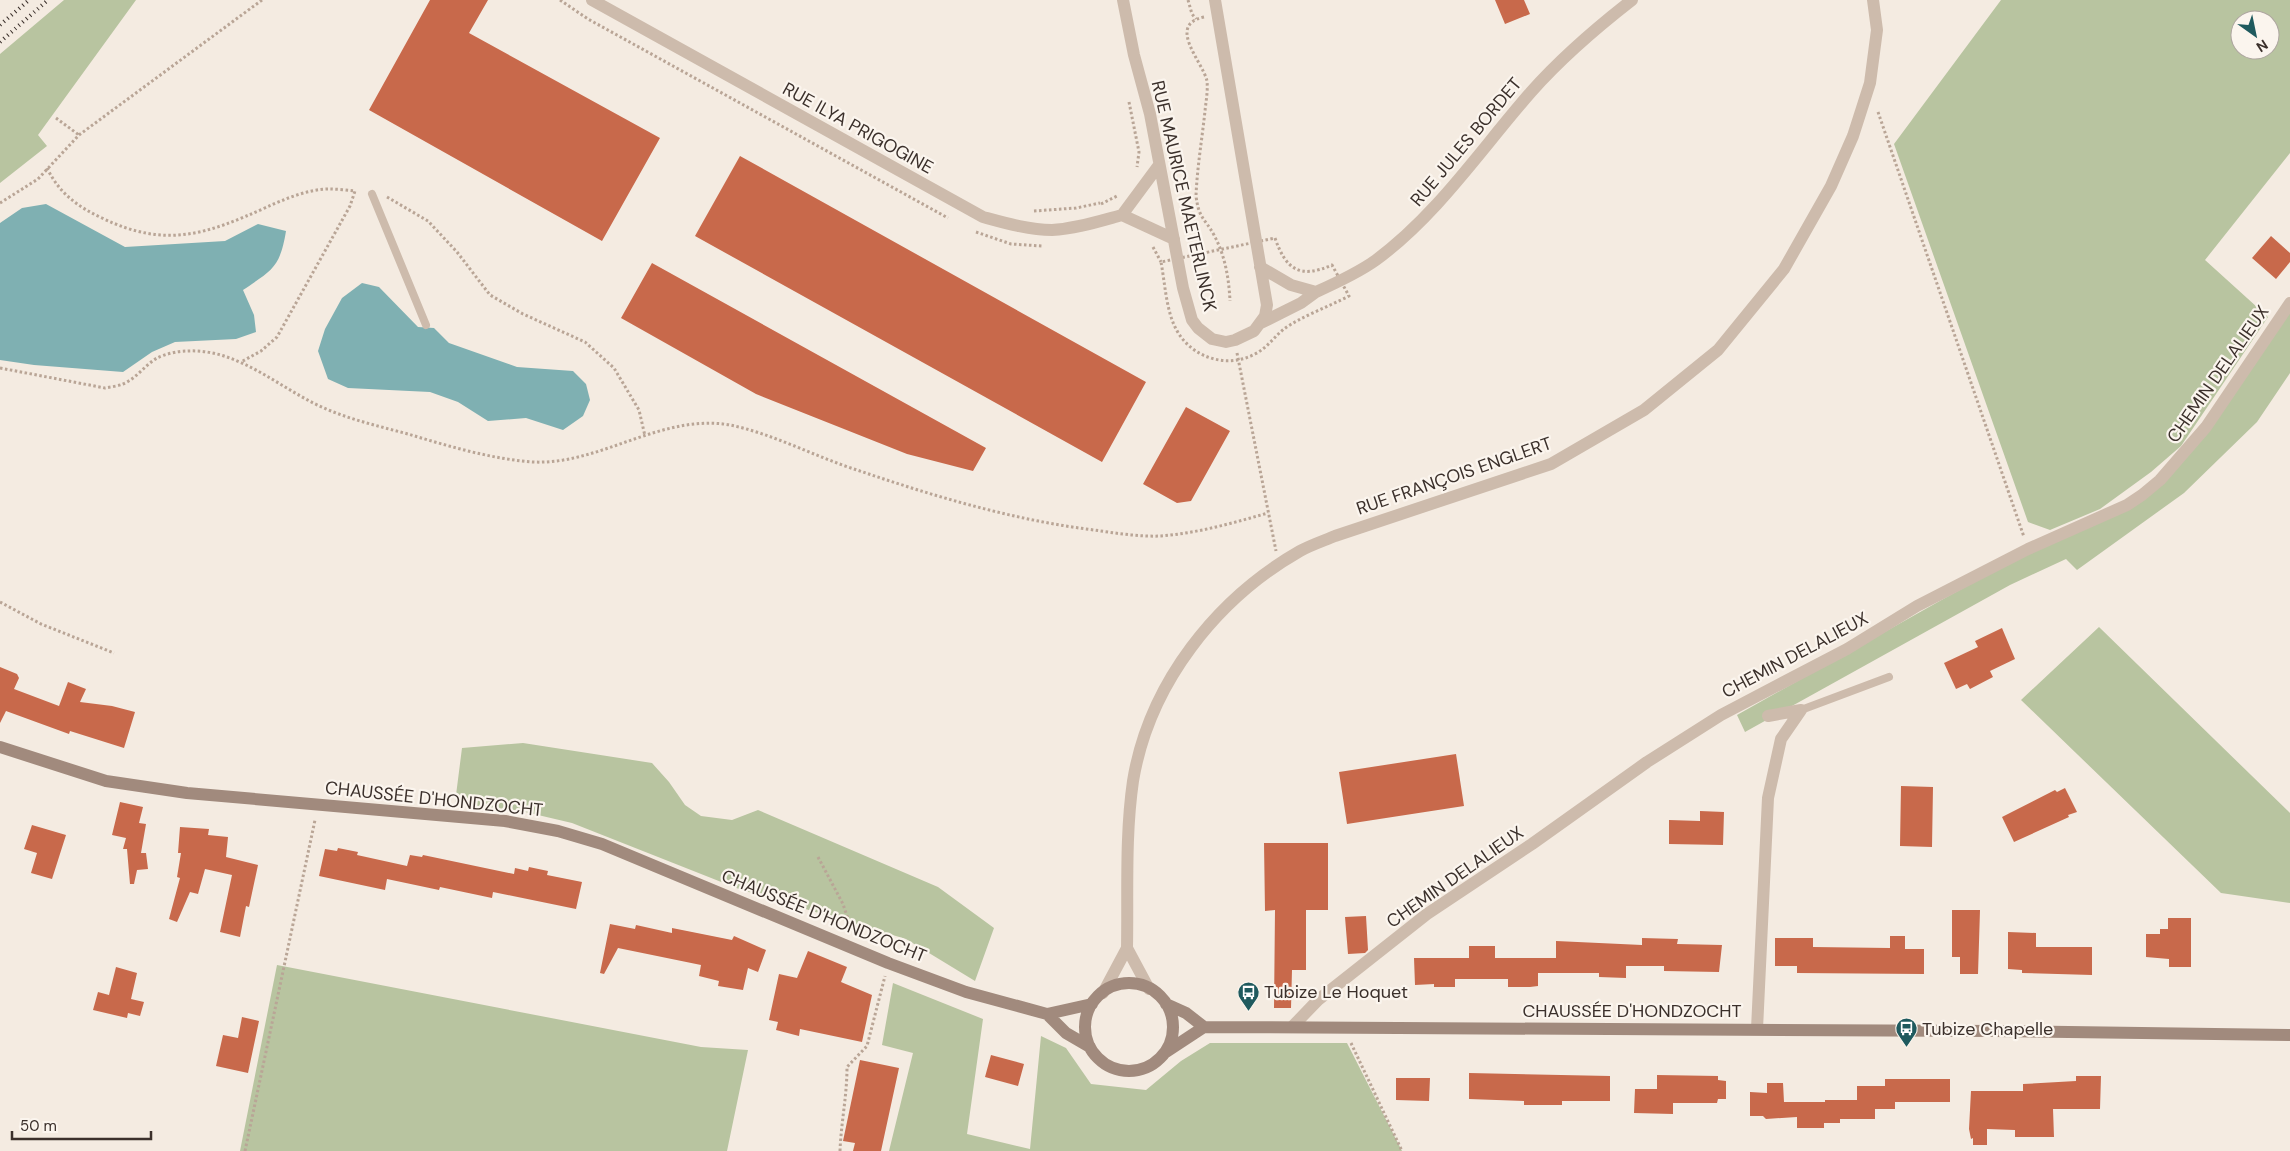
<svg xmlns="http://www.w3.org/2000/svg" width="2290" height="1151" font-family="'DM Sans',sans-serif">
<rect width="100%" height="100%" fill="#f4ebe1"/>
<path fill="#b8c4a0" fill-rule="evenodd" d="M64 0H136L38 135 47 146 0 183V54Z
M2001 0H2290V153L2205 260 2268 317 2181 446 2151 472 2100 509 2050 530 2028 522 1894 144ZM2240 20H2270V50H2240Z
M2290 311V373L2257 422 2184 493 2077 570 2066 559 2010 585 1745 732 1737 715 1945 598 2168 477Z
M2099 627 2290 813V903L2221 893 2021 700Z
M523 743 652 763 669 782 685 805 701 816 732 820 758 810 938 887 994 928 975 981 906 939 739 889 572 823 521 811 455 803 462 748Z
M277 965 701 1047 748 1050 727 1151H240Z
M893 983 983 1019 967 1134 1030 1149 1041 1036 1066 1048 1091 1084 1146 1090 1181 1061 1210 1043H1347L1402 1151H889L913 1053 882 1045Z"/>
<path fill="#7fb0b2" d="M46 204 125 247 225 241 258 224 286 231C280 268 272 270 243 290L254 315 256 332 236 339 175 342 152 352 123 372 34 365 0 360V223L22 208Z
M362 283 379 287 418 327 434 328 449 343 517 367 573 371 586 384 590 400 583 416 563 430 526 418 488 421 458 402 430 392 348 388 328 379 318 351 325 329 342 298Z"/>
<path fill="#c8694b" d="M430 0H488L469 33 660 138 602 241 369 110Z
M1495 0H1524L1530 14 1505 24Z
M740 156 1146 382 1102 462 695 236Z
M2271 236 2290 253V262L2276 279 2252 258Z
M652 263 986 448 973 471 907 454 756 394 621 318Z
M1186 407 1230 431 1191 501 1177 503 1143 484Z
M2002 628 2015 659 1990 671 1993 677 1970 689 1967 684 1956 689 1944 663 1978 647 1975 641Z
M0 667 17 674 19 678 14 689 59 706 68 682 86 689 80 702 112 706 135 712 124 748 70 731 69 734 6 711 0 723Z
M1456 754 1464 806 1347 824 1339 772Z
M1901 786 1933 787 1932 847 1900 846Z
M2065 788 2077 812 2068 815 2069 817 2014 842 2002 817 2055 790 2057 792Z
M120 802 143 807 139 823 146 824 141 853H146L148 869 137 870 134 884H130L127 849H123L126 838 112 835Z
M1700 811 1724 812 1723 845 1669 844V820L1700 821Z
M32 825 66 835 52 879 31 873 37 853 24 849Z
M180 827 209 829 208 835 228 837 226 857 258 865 249 907 246 906 240 937 220 932 232 875 205 869 198 894 190 892 177 922 169 919 180 878 177 877 181 853H178Z
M1264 843H1328V910H1306V970H1292L1291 1008H1274L1275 910 1265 911Z
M338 848 358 852 357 855 407 866 410 855 422 857 423 855 514 874 515 868 528 871 529 867 548 871 547 875 582 882 576 909 493 892 492 898 440 887 439 890 387 879 385 890 319 876 325 849 337 851Z
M1952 910H1980L1978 974H1960V957H1952Z
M1366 916 1368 950 1365 953 1348 954 1345 917Z
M2168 918H2191V967H2169V959L2146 957V934H2160V929H2168Z
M610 924 635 929 636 925 672 933V928L732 940 734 936 766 950 758 972 748 968 743 990 718 986 719 981 699 976 701 965 618 948 604 974 600 973Z
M2008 932 2036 933V947H2092V975L2022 973V970L2008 969Z
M1890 936H1905V949H1924V974L1797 973V966H1775V938H1813V947L1890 948Z
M1642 938 1678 939 1677 944 1722 945 1719 972 1664 971V966H1626V978L1599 977V973H1538V986L1530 987H1508V979H1455V987H1434V984L1415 985 1414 958H1469V946H1495V958H1556V941L1642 945Z
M808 951 847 967 841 982 872 995 862 1042 800 1029 799 1036 776 1030 778 1022 769 1020 779 974 797 978Z
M116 967 137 973 131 999 144 1002 140 1016 128 1013 127 1018 93 1010 98 992 109 995Z
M242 1017 259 1021 248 1073 216 1066 223 1035 238 1038Z
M991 1055 1024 1064 1018 1086 985 1077Z
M860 1060 899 1068 881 1151H853L855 1143 843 1141Z
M1469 1073 1610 1076V1101H1562V1105H1524V1101L1469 1099Z
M1657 1075 1718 1076V1080L1726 1081V1099H1718L1717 1103H1673V1114L1634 1113 1635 1089H1657Z
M2076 1076H2101L2100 1109H2053L2054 1137H2015V1130L1987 1129V1145H1973V1138L1971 1139 1969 1129 1971 1091H2023V1084L2076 1081Z
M1396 1078H1430L1429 1101 1396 1100Z
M1885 1079H1950V1102H1895V1109H1875V1119H1840V1123H1824V1128H1797V1117L1766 1119 1763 1116H1750V1092L1767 1093V1083H1783L1784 1102H1825V1100H1857V1086H1885Z"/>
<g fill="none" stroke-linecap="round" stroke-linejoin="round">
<path stroke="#b9a596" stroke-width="3" stroke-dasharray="2.5 2.5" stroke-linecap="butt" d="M560 0 588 19 948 218
M1188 0 1192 14 1196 19
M1204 17C1166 25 1203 62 1207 81 1208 91 1206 101 1205 111 1202 139 1197 169 1196 196 1199 219 1204 217 1214 235 1225 255 1229 279 1230 301
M1129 102 1139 152 1137 167
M1878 112 2024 537
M56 118 79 135
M47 168C59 193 78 207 102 218 166 249 207 234 267 207 285 199 308 189 329 189 337 189 347 190 355 191L350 206 277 337 261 351 241 362
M387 197 428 221 457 252 490 295 523 314 585 342 614 368 639 410 645 436
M0 203 38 179 79 135 262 0
M1101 204 1117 196
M1034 211 1076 208 1100 203
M976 232 1011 244 1042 246
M1275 238C1286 270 1300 279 1332 265L1349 296C1330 306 1300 317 1284 329 1274 337 1267 348 1255 354 1227 369 1191 358 1176 329 1166 310 1165 283 1161 262Z
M1153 247 1161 262
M1237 353 1276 551
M0 368 105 388C111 387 118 386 123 384 137 378 145 365 157 358 165 354 178 351 187 351 241 348 284 393 331 411 356 421 382 427 408 434 448 446 491 459 533 462 601 465 661 413 730 425 771 433 816 457 857 470 933 496 1013 520 1094 530 1115 533 1139 537 1161 536 1198 533 1233 523 1268 513
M0 602 41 624 114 653
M818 857 843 904 852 931
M1351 1043 1402 1151
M245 1151 315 820
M840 1151C841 1123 847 1096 847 1067L867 1046 885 976"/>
<path stroke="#cdbbac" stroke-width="8" d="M372 194 426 325
M1801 710 1889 677"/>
<path stroke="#cdbbac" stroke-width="12" d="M592 0 983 217C1005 223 1029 230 1052 230 1075 229 1100 221 1122 215
M1123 0 1134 55 1150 114 1183 288 1192 320 1198 328 1212 339 1226 342 1235 340 1254 331 1265 316 1267 305 1215 0
M1159 165 1122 215 1174 239
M1260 267 1291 285 1316 292 1301 303 1261 323
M1316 292C1336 283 1358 273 1376 260 1438 214 1481 149 1531 92 1561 58 1596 28 1632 0
M1768 716 1801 710
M1127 948C1128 893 1125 836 1133 781 1149 684 1216 599 1300 551 1311 545 1323 541 1335 536L1551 464 1644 410 1718 350 1784 269 1831 186 1853 136 1870 83 1877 30 1873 0
M1103 993 1127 948 1149 989
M1292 1027 1318 1000 1427 914 1532 844 1647 762 1721 715 1847 649 1917 606 2028 549 2127 505 2142 495 2160 480 2206 427 2290 303
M1757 1029 1768 798 1781 739 1801 710"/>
<path stroke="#a18a7d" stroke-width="12" d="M0 747 106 781 187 793 505 821 558 831 602 844 888 963 966 992 1047 1014 1092 1004
M1085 1027a44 44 0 1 1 88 0a44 44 0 1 1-88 0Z
M1166 1004 1186 1013 1204 1027
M1047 1014 1066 1033 1090 1047
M1204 1027 1995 1031 2290 1035
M1166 1052 1204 1027"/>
<path stroke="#3b302b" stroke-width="4" stroke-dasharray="1 4" stroke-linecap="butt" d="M0 25 29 0
M0 42 48 0"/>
</g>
<defs>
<symbol id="bus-pin" viewBox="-11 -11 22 30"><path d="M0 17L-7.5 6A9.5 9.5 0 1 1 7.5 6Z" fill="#1f5a5e" stroke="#fbf5ee"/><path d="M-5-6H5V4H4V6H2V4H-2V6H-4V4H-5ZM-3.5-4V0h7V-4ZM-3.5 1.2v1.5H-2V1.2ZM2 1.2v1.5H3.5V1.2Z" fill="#fff"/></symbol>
</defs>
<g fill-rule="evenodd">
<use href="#bus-pin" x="1236" y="980" width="25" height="34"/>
<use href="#bus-pin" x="1894" y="1016" width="25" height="34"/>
</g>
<g text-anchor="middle" stroke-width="4.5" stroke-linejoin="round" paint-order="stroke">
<g font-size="18" fill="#3b302b" stroke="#fbf5ee">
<text transform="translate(858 128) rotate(29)" y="6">RUE ILYA PRIGOGINE</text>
<text transform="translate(1466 142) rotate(-50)" y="6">RUE JULES BORDET</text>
<text transform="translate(1184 196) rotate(77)" y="6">RUE MAURICE MAETERLINCK</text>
<text transform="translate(2218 374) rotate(-55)" y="6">CHEMIN DELALIEUX</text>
<text transform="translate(1454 476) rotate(-19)" y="6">RUE FRANÇOIS ENGLERT</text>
<text transform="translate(1795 655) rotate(-28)" y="6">CHEMIN DELALIEUX</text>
<text transform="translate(434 799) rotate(6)" y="6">CHAUSSÉE D'HONDZOCHT</text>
<text transform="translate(1455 877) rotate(-35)" y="6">CHEMIN DELALIEUX</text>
<text transform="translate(824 916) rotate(22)" y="6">CHAUSSÉE D'HONDZOCHT</text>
<text x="1632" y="1017">CHAUSSÉE D'HONDZOCHT</text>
</g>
<g font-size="18" fill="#3b302b" stroke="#fbf5ee" text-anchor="start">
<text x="1264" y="998">Tubize Le Hoquet</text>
<text x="1922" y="1035">Tubize Chapelle</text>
</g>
</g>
<g transform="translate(2255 35) rotate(147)"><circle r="24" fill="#fbf5ee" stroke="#aea6a0"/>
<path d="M0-4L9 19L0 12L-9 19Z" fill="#1f5a5e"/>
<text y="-8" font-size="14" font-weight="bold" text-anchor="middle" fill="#3b302b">N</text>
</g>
<path d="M12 1131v8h139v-8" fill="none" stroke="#3b302b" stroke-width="2.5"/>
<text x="20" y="1131" font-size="15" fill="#3b302b" stroke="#fbf5ee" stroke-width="4" paint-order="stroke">50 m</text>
</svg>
